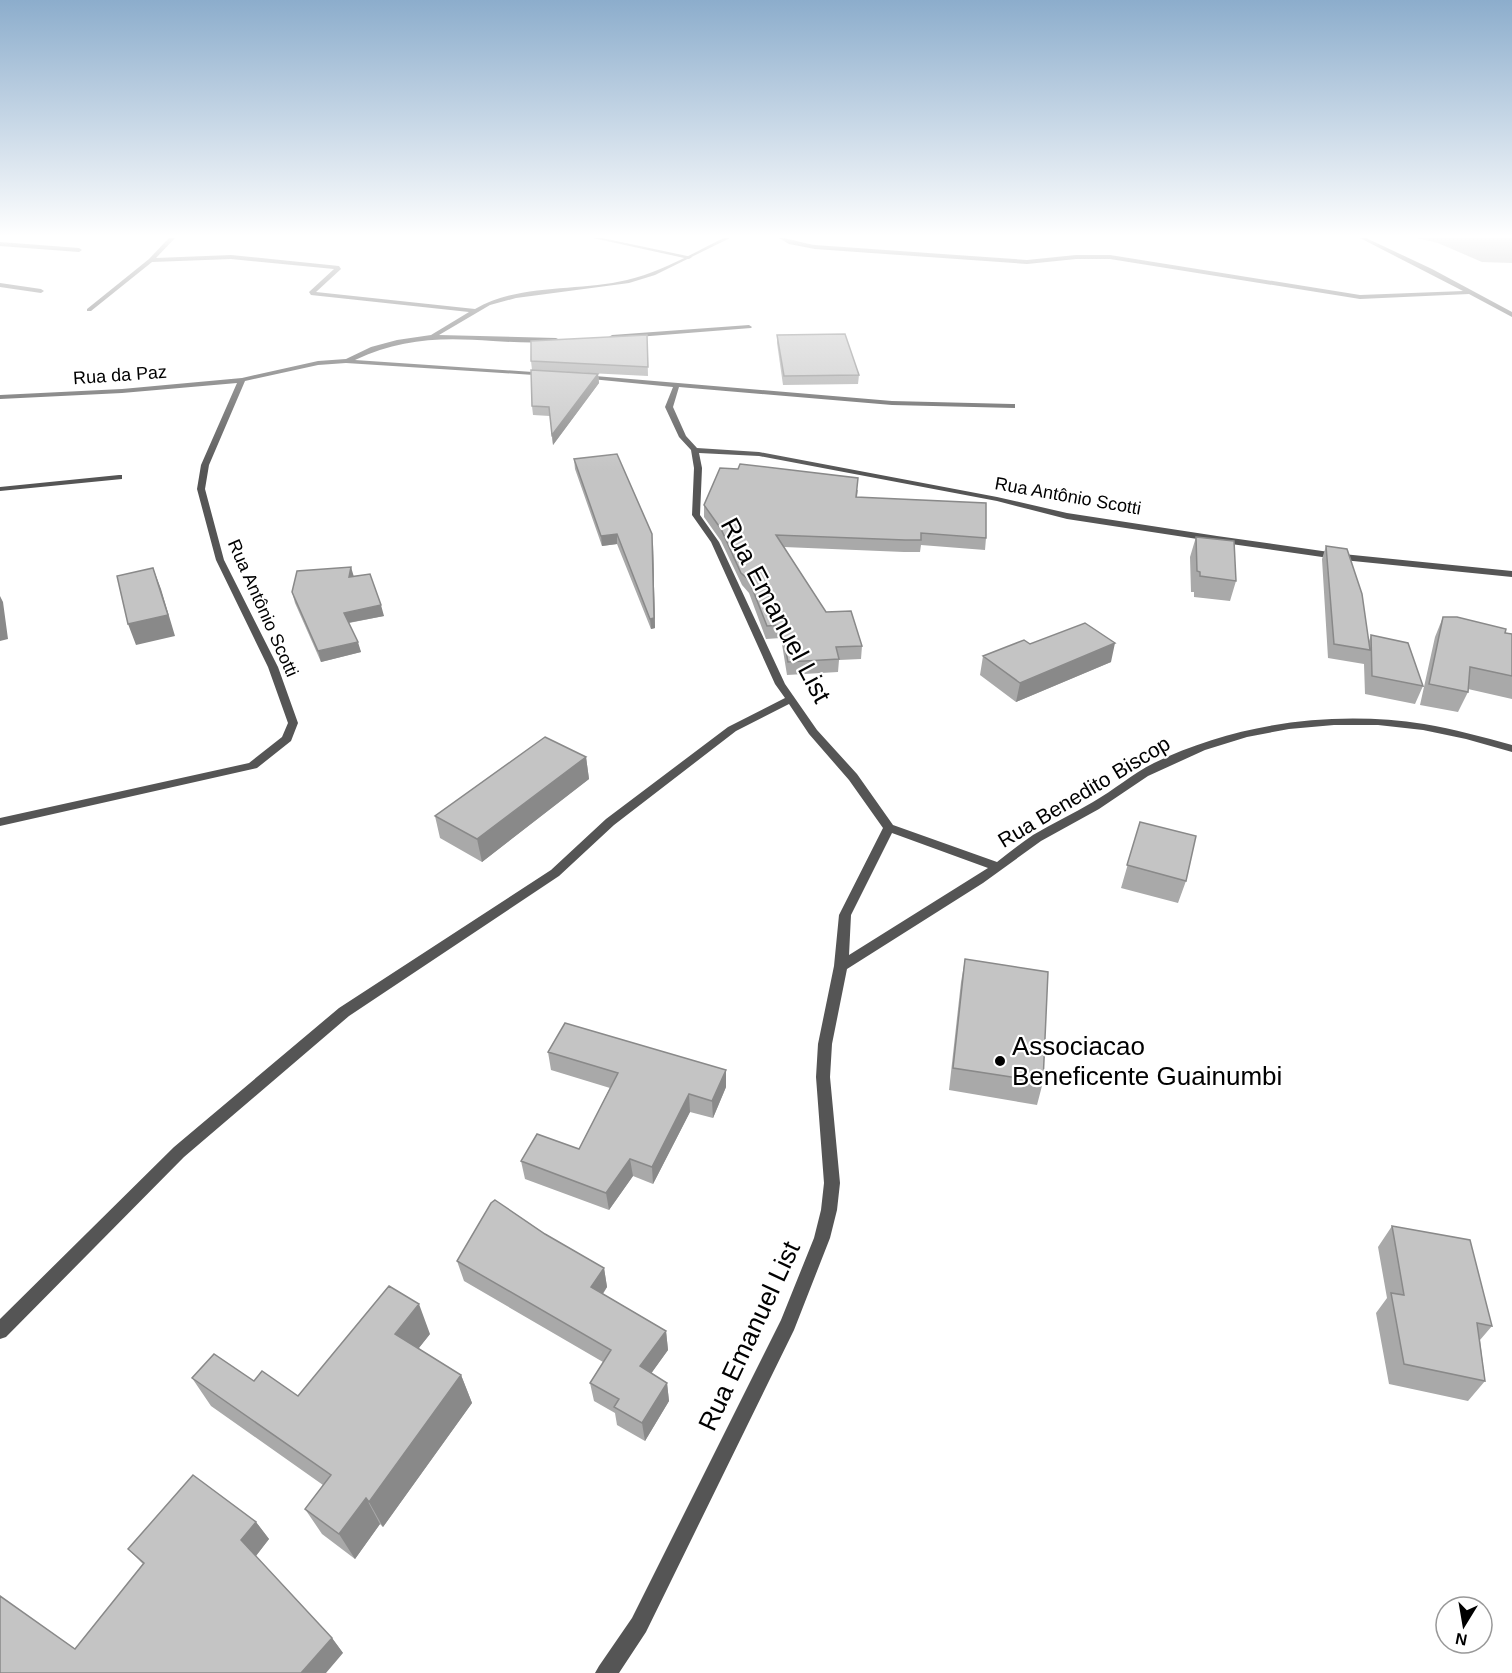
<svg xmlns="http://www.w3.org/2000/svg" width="1512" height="1673" font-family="Arial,sans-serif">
<rect width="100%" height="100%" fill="#fff"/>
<path fill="#a3a3a3" d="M1417 238H1512V263L1482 262 1438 243Z"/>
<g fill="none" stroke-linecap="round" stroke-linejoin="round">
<path fill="#555" fill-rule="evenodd" d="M593 238H602L692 257 689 259Z"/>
<path fill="#555" fill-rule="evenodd" d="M169 238H175L156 258 231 255 339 266 341 269 316 292 475 309C520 283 577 292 627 280 661 272 693 253 724 238H730L655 275 629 283 516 298 490 305 439 335 556 338 558 339V341C537 344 514 342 493 341 442 337 402 338 355 360L547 373 550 375 549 376 346 363 318 365 245 381 209 465 205 489 224 560 278 667 298 723 291 741 257 768 0 826V818L249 763 282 737 288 723 268 667 216 560 197 489 201 465 237 383 122 393 0 399V395L122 389 242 378 318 361 346 359 371 347 397 340 431 335 469 312 311 295 309 292 334 269 231 259 152 262 91 311H87V309L149 259Z
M779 238C786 237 806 244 815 245L1027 260 1076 255H1110L1360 295 1463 291 1360 238H1366L1432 269 1512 312V317L1469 294 1360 299 1110 259H1076L1027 264 815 249 789 244Z
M0 242 79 248 82 250 79 252 0 246Z
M0 283 41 289 44 291 41 293 0 287Z
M749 325 752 327 751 328 612 339 609 337 612 335Z
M583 375 892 401 1012 404H1015V408L892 405 679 387 673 407 686 436 697 448 759 452 997 497 1067 513 1217 536 1343 554 1512 571V577L1343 560 1217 542 1067 519 997 501 759 456 699 453 702 468 700 515 719 542 785 684 817 730 857 774 893 825 997 862C1009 853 1021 843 1033 835 1053 823 1073 814 1093 802 1114 790 1132 774 1154 763 1236 723 1334 710 1424 724 1454 729 1483 737 1512 745V752L1466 739 1423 730 1378 725H1334L1289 729 1247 737 1205 750 1148 776 1099 809 1041 841 983 883 847 969 832 1044 830 1077 840 1183 837 1210 830 1238 794 1330 646 1632 619 1673H595L599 1666 632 1618 781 1320 814 1238 821 1210 824 1183 816 1077 818 1044 834 966 839 915 883 828 849 780 809 734 789 704 736 731 614 825 559 876 349 1016 184 1157 6 1337 0 1339V1319L174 1147 339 1008 551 870 606 819 728 727 785 698 775 684 711 542 692 515 694 468 691 450 679 437 665 407 673 387 581 378 580 377ZM892 833 988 868 849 955 851 915Z
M119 475H122V479L0 491V487Z"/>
</g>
<path fill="#a9a9a9" d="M647 335 648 376 549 371 598 374 599 383 553 445 550 416 533 415 532 406V370L531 361Z
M777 335 859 375 858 384 783 385 777 343Z
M574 459 653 544 655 628 651 629 617 544 602 546 575 469Z
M858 490 857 497 986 538 985 550 921 545 920 552H904L784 547 826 612 862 646 861 659 839 660 838 672 787 675 781 638 766 639 749 593 742 585 721 541 704 517V505Z
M1196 537 1236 581 1230 601 1194 597V592H1191L1190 557Z
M1326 546 1369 641 1371 635 1423 686 1415 704 1365 694 1364 664 1328 658 1322 559Z
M354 577 384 616 349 623 361 652 321 662 295 603 292 592Z
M1443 617 1512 634V699L1468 689V692L1458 712 1420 705 1435 637Z
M1030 644 1111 662 1016 702 980 675 983 656Z
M586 757 589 779 482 862 440 838 435 816Z
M1140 822 1186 881 1178 903 1121 888Z
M965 959 1043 1082 1037 1105 949 1090 961 982Z
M548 1052 726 1070V1087L713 1118 690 1112 653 1184 633 1176 609 1210 525 1179 521 1161 579 1149 610 1088 551 1070Z
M1392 1226 1492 1326 1480 1340 1485 1381 1468 1401 1389 1384 1376 1313 1387 1298 1378 1247Z
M545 1234 604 1268 607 1287 603 1294 666 1331 668 1350 651 1373 667 1383 669 1401 645 1441 617 1425 615 1413 594 1401 590 1383 603 1362 464 1281 457 1261Z
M430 1334 418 1349 461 1375 472 1403 383 1527 380 1524 355 1559 322 1534 305 1509 323 1485 211 1406 192 1378 254 1381 298 1396Z
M256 1522 269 1539 256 1556 332 1638 343 1653 75 1649 143 1564 128 1549Z"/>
<path fill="#898989" d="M598 374 599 383 553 445 552 435Z
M617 534V544L602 546 601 536Z
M653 544 655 628 651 629 650 619Z
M351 567 354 577H349Z
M153 568 161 589 175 636 136 645 128 624Z
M0 596 3 602 8 639 0 641Z
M381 605 384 616 347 623 344 613Z
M358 642 361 652 321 662 318 651Z
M1115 643 1111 662 1016 702 1020 683Z
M586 757 589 779 482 862 477 839Z
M726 1070V1087L713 1118 712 1101Z
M689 1094 690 1112 653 1184 652 1167Z
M630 1159 633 1176 609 1210 606 1193Z
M604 1268 607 1287 594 1306 591 1287Z
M419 1304 430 1334 407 1363 395 1334Z
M666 1331 668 1350 643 1385 640 1366Z
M461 1375 472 1403 383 1527 369 1502Z
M667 1383 669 1401 645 1441 642 1423Z
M366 1498 380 1524 355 1559 339 1534Z
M256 1522 269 1539 255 1557 241 1540Z
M332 1638 343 1653 326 1673H301Z"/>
<path fill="#c4c4c4" stroke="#898989" stroke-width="1.5" d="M845 334 859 375 784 376 777 335Z
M647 335 648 367 531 361V341Z
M531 370 598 374 552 435 549 407 532 406Z
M617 454 652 534 654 618 650 619 617 534 601 536 574 459Z
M740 464 858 478 856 497 986 503V538L921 533V540H905L776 535 826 612 851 611 862 646 836 647 839 659 788 662 781 625 767 626 749 580 741 573 721 529 704 505 720 468 738 469Z
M1196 537 1234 541 1236 581 1200 576V572L1197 571Z
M1326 546 1347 549 1362 594 1370 650 1334 644Z
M351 567 349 577 370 574 381 605 344 613 358 642 318 651 292 592 297 571Z
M153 568 168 615 128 624 117 576Z
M1443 617H1457L1506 629 1505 633 1512 634V676L1470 667 1468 692 1429 684Z
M1085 623 1115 643 1020 683 983 656 1024 640 1030 644Z
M1371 635 1408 643 1423 686 1372 676Z
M545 737 586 757 477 839 435 816Z
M1140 822 1196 836 1186 881 1127 865Z
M965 959 1048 972 1043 1082 953 1068Z
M565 1023 726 1070 712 1101 689 1094 652 1167 630 1159 606 1193 521 1161 537 1134 579 1149 618 1073 548 1052Z
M495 1200 545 1234 604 1268 591 1287 666 1331 640 1366 667 1383 642 1423 614 1407 619 1399 590 1383 611 1350 457 1261 491 1203Z
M1392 1226 1470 1240 1492 1326 1477 1323 1485 1381 1404 1364 1391 1293 1404 1295Z
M389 1286 419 1304 395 1334 461 1375 369 1502 366 1498 339 1534 305 1509 331 1475 192 1378 214 1354 254 1381 262 1371 298 1396Z
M193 1475 256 1522 241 1540 332 1638 301 1673H0V1596L75 1649 144 1563 128 1549Z"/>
<linearGradient id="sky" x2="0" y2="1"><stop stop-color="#8cadcc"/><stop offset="0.5" stop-color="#fff"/><stop offset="1" stop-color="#fff" stop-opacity="0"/></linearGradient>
<rect width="1512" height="472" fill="url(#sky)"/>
<circle fill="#000" stroke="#fff" stroke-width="2" cx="1000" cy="1061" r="6"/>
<g text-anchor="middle" stroke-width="4.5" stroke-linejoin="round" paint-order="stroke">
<g font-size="18" fill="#000" stroke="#fff">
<text transform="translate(120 375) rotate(-4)" y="6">Rua da Paz</text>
<text transform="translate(1068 496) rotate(10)" y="6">Rua Antônio Scotti</text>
<text transform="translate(263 608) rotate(66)" y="6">Rua Antônio Scotti</text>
</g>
<g font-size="21" fill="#000" stroke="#fff">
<text transform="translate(1084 792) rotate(-31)" y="7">Rua Benedito Biscop</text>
</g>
<g font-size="26" fill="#000" stroke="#fff">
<text transform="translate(776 610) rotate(62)" y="9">Rua Emanuel List</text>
<text transform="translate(749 1336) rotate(-65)" y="9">Rua Emanuel List</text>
</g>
<g font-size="26" fill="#000" stroke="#fff" text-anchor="start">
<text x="1012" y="1055">Associacao<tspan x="1012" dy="30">Beneficente Guainumbi</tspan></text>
</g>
</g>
<g transform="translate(1464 1625) rotate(191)"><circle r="28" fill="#ffffff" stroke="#999999" stroke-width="1.5"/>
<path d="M0-4.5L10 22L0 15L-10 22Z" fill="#000000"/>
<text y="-9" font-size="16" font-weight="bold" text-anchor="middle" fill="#000000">N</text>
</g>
</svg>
